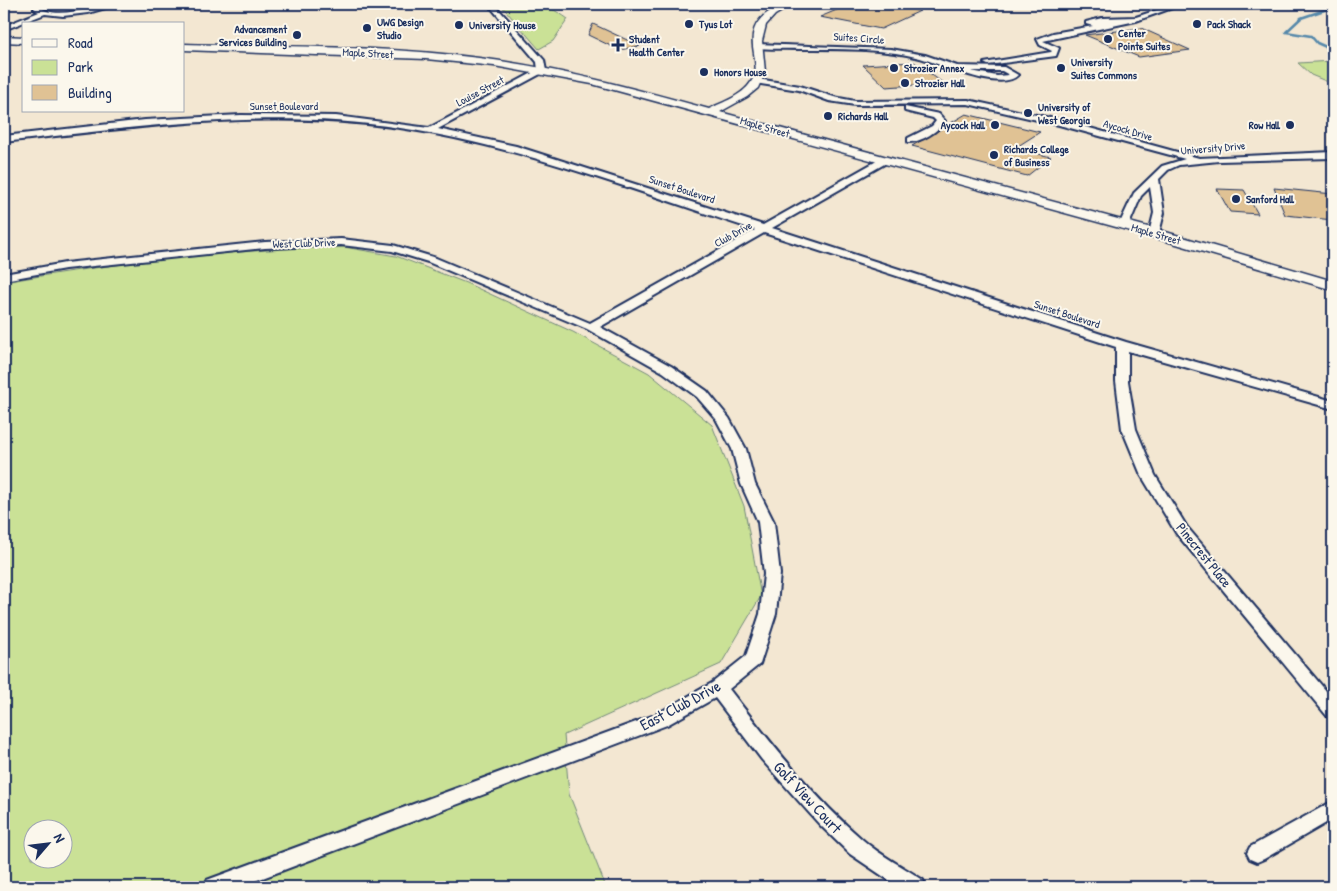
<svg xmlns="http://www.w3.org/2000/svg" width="1337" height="891" font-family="'Patrick Hand',sans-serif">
<rect width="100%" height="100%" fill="#f3e7d2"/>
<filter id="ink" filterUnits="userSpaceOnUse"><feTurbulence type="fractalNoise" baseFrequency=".02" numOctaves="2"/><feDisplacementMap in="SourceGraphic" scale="10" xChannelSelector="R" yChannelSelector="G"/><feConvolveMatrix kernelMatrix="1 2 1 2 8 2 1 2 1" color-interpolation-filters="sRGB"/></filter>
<g filter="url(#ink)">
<path fill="#cae196" stroke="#72887a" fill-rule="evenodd" d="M500 4C531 4 542 0 568 19L553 41 539 49Z
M1333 61V84L1311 75 1298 63Z
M344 247 396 256 466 283 573 332 649 373 712 425 744 506 761 596 721 664 564 735 569 794 606 887H4V282C115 263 231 249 344 247ZM32 828H62V858H32Z"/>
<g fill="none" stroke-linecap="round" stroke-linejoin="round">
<path stroke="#58a" stroke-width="2.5" d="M1333 7 1301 18 1286 32 1311 36 1317 43 1333 50"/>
</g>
<path fill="#e0c294" stroke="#1b2f5e" d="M851 4H882L920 11 881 29 820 17Z
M593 24 640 46 619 50 588 35Z
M1141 28 1190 50 1139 57 1085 35Z
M914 62 943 83 886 87 863 65Z
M966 114 1040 132 1015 148 1051 157 1027 176 912 146Z
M1274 188 1333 194V220L1285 215Z
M1217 189 1244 190 1258 214 1230 212Z"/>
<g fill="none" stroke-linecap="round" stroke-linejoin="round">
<defs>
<path id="street" d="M37 4H46L40 7C57 22 99 3 119 4L88 13 63 16 45 14 4 30V26L39 12 34 9Z
M339 4H394L391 6H342Z
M488 4H494L544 60 546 71 438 129 516 146 763 225 882 158H888V162L772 228 1126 342 1333 401V409L1128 351V381L1136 429 1155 475 1187 527 1333 699V718L1327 716 1176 533 1141 475 1122 429 1116 381V347L764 233 600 327 671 366 707 391 729 418 746 449 755 484 774 522 780 574 776 614 760 664 729 689C770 742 812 796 863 840 881 856 904 867 923 880L926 887H899L850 854 820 825 762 760 715 698 667 725 239 887H204L207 880 655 715 712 683 746 656 760 614 764 574 758 522 741 484 732 449 716 419 697 397 663 372 587 329 428 262 392 251 341 245 265 248 65 269 4 280V274L65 263 265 242 341 239 393 245 436 258 590 323 755 230C638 192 521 146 400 128 268 108 135 127 4 142V136L145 120 241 115 336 116 429 128 538 70 537 62Z
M1175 4H1183L1136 21 1043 41 1059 48 1056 56 988 65 984 63 1051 52 1052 51 1040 45 1037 39 1053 33 1093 26 1086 24V22L1102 18 1136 17Z
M756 44 891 49 925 55 957 66 1004 67 1018 75C1001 93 941 64 920 58 882 48 839 49 799 49 784 48 768 50 754 47ZM971 71H1002L1009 75 997 76Z
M758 79 800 86 834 97 855 101 968 100 1064 121 1199 158 1333 152V158L1219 161 1179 165 1168 170 1159 179 1164 213 1159 233 1154 236 1149 233 1154 213 1150 187 1141 196 1128 227 1119 225 1134 193 1162 166 1185 159 1059 125 968 104 855 105 829 101 799 90 755 83 754 81Z
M905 107 939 114 945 121C938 131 921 143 908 142V138L932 126 936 121 933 118 905 111Z
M1333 801V819L1264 859 1257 862 1250 859 1247 853 1250 847Z"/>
<path id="secondary" d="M783 4H794L775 15 766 25 762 41 765 72 758 88 747 97 720 112 1159 230 1333 281V290L1149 236 592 84 494 66 426 59 184 50V44C282 47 382 45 479 58 558 68 633 88 709 109 723 102 742 96 751 82 768 59 728 29 783 4Z
M4 36 24 37V43L4 42Z"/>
</defs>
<use href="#street" stroke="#1b2f5e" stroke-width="4"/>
<use href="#secondary" stroke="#1b2f5e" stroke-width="3"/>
<use href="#street" fill="#fbf7ec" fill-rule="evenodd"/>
<use href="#secondary" fill="#fbf7ec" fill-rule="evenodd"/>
</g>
</g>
<g fill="#1b2f5e" stroke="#fbf7ec" stroke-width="2">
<circle cx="689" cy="24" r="5"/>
<circle cx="1197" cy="24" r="5"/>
<circle cx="459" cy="25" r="5"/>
<circle cx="367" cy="28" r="5"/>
<circle cx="297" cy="35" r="5"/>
<circle cx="1108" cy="39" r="5"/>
<path d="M615.5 37.5h5v5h5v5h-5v5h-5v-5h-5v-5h5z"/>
<circle cx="894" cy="68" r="5"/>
<circle cx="1061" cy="68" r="5"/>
<circle cx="704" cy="72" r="5"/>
<circle cx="905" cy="83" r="5"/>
<circle cx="1028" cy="113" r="5"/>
<circle cx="828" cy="116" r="5"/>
<circle cx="995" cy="125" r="5"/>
<circle cx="1290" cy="125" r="5"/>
<circle cx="994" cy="155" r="5"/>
<circle cx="1236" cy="199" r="5"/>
</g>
<g text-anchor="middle" stroke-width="4" stroke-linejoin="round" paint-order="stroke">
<g font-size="11" font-weight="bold" fill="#1b2f5e" stroke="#fbf7ec" text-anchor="start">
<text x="377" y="26">UWG Design<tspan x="377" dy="13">Studio</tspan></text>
<text x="699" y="28">Tyus Lot</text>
<text x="1207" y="28">Pack Shack</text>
<text x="469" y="29">University House</text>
<text x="287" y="33" text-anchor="end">Advancement<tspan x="287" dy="13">Services Building</tspan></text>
<text x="1118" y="37">Center<tspan x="1118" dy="13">Pointe Suites</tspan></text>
<text x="629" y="43">Student<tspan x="629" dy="13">Health Center</tspan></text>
<text x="1071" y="66">University<tspan x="1071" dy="13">Suites Commons</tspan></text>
<text x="904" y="72">Strozier Annex</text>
<text x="714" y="76">Honors House</text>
<text x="915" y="87">Strozier Hall</text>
<text x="1038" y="111">University of<tspan x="1038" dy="13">West Georgia</tspan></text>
<text x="838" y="120">Richards Hall</text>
<text x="985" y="129" text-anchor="end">Aycock Hall</text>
<text x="1280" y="129" text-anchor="end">Row Hall</text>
<text x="1004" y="153">Richards College<tspan x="1004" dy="13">of Business</tspan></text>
<text x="1246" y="203">Sanford Hall</text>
</g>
<g font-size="11" fill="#1b2f5e" stroke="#fbf7ec">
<text transform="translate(859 38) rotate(4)" y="4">Suites Circle</text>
<text transform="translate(368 53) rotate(3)" y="4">Maple Street</text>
<text transform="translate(480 91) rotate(-28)" y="4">Louise Street</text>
<text x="284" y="110">Sunset Boulevard</text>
<text transform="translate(765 127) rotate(16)" y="4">Maple Street</text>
<text transform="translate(1128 130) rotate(16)" y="4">Aycock Drive</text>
<text transform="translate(1213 148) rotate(-5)" y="4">University Drive</text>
<text transform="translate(682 189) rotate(18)" y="4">Sunset Boulevard</text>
<text transform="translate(733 234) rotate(-29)" y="4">Club Drive</text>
<text transform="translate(1156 234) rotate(16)" y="4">Maple Street</text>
<text transform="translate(304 243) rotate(-2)" y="4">West Club Drive</text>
<text transform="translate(1067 314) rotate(18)" y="4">Sunset Boulevard</text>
</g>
<g font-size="14" fill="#1b2f5e" stroke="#fbf7ec">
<text transform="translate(1204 555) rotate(51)" y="5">Pinecrest Place</text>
</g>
<g font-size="16" fill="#1b2f5e" stroke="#fbf7ec">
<text transform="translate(680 705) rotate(-28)" y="6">East Club Drive</text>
<text transform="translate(808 797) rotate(47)" y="6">Golf View Court</text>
</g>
</g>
<rect width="1337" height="891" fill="none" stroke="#fbf7ec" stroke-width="20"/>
<rect x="10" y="10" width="1317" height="871" fill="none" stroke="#1b2f5e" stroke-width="2" filter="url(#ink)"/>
<rect x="22" y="22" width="162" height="90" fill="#fbf7ec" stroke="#a1a7b3"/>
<rect x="32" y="39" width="25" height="8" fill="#fbf7ec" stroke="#a1a7b3"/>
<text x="68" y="48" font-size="15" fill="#1b2f5e">Road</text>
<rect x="32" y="60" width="25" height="15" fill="#cae196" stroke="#a1a7b3"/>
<text x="68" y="72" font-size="15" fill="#1b2f5e">Park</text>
<rect x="32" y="85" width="25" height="15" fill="#e0c294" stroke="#a1a7b3"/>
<text x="68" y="98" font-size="15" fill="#1b2f5e">Building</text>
<g transform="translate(48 844) rotate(62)"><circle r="24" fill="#fbf7ec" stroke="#a1a7b3"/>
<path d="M0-4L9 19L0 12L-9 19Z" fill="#1b2f5e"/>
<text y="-8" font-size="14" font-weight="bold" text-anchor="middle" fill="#1b2f5e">N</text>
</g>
</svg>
